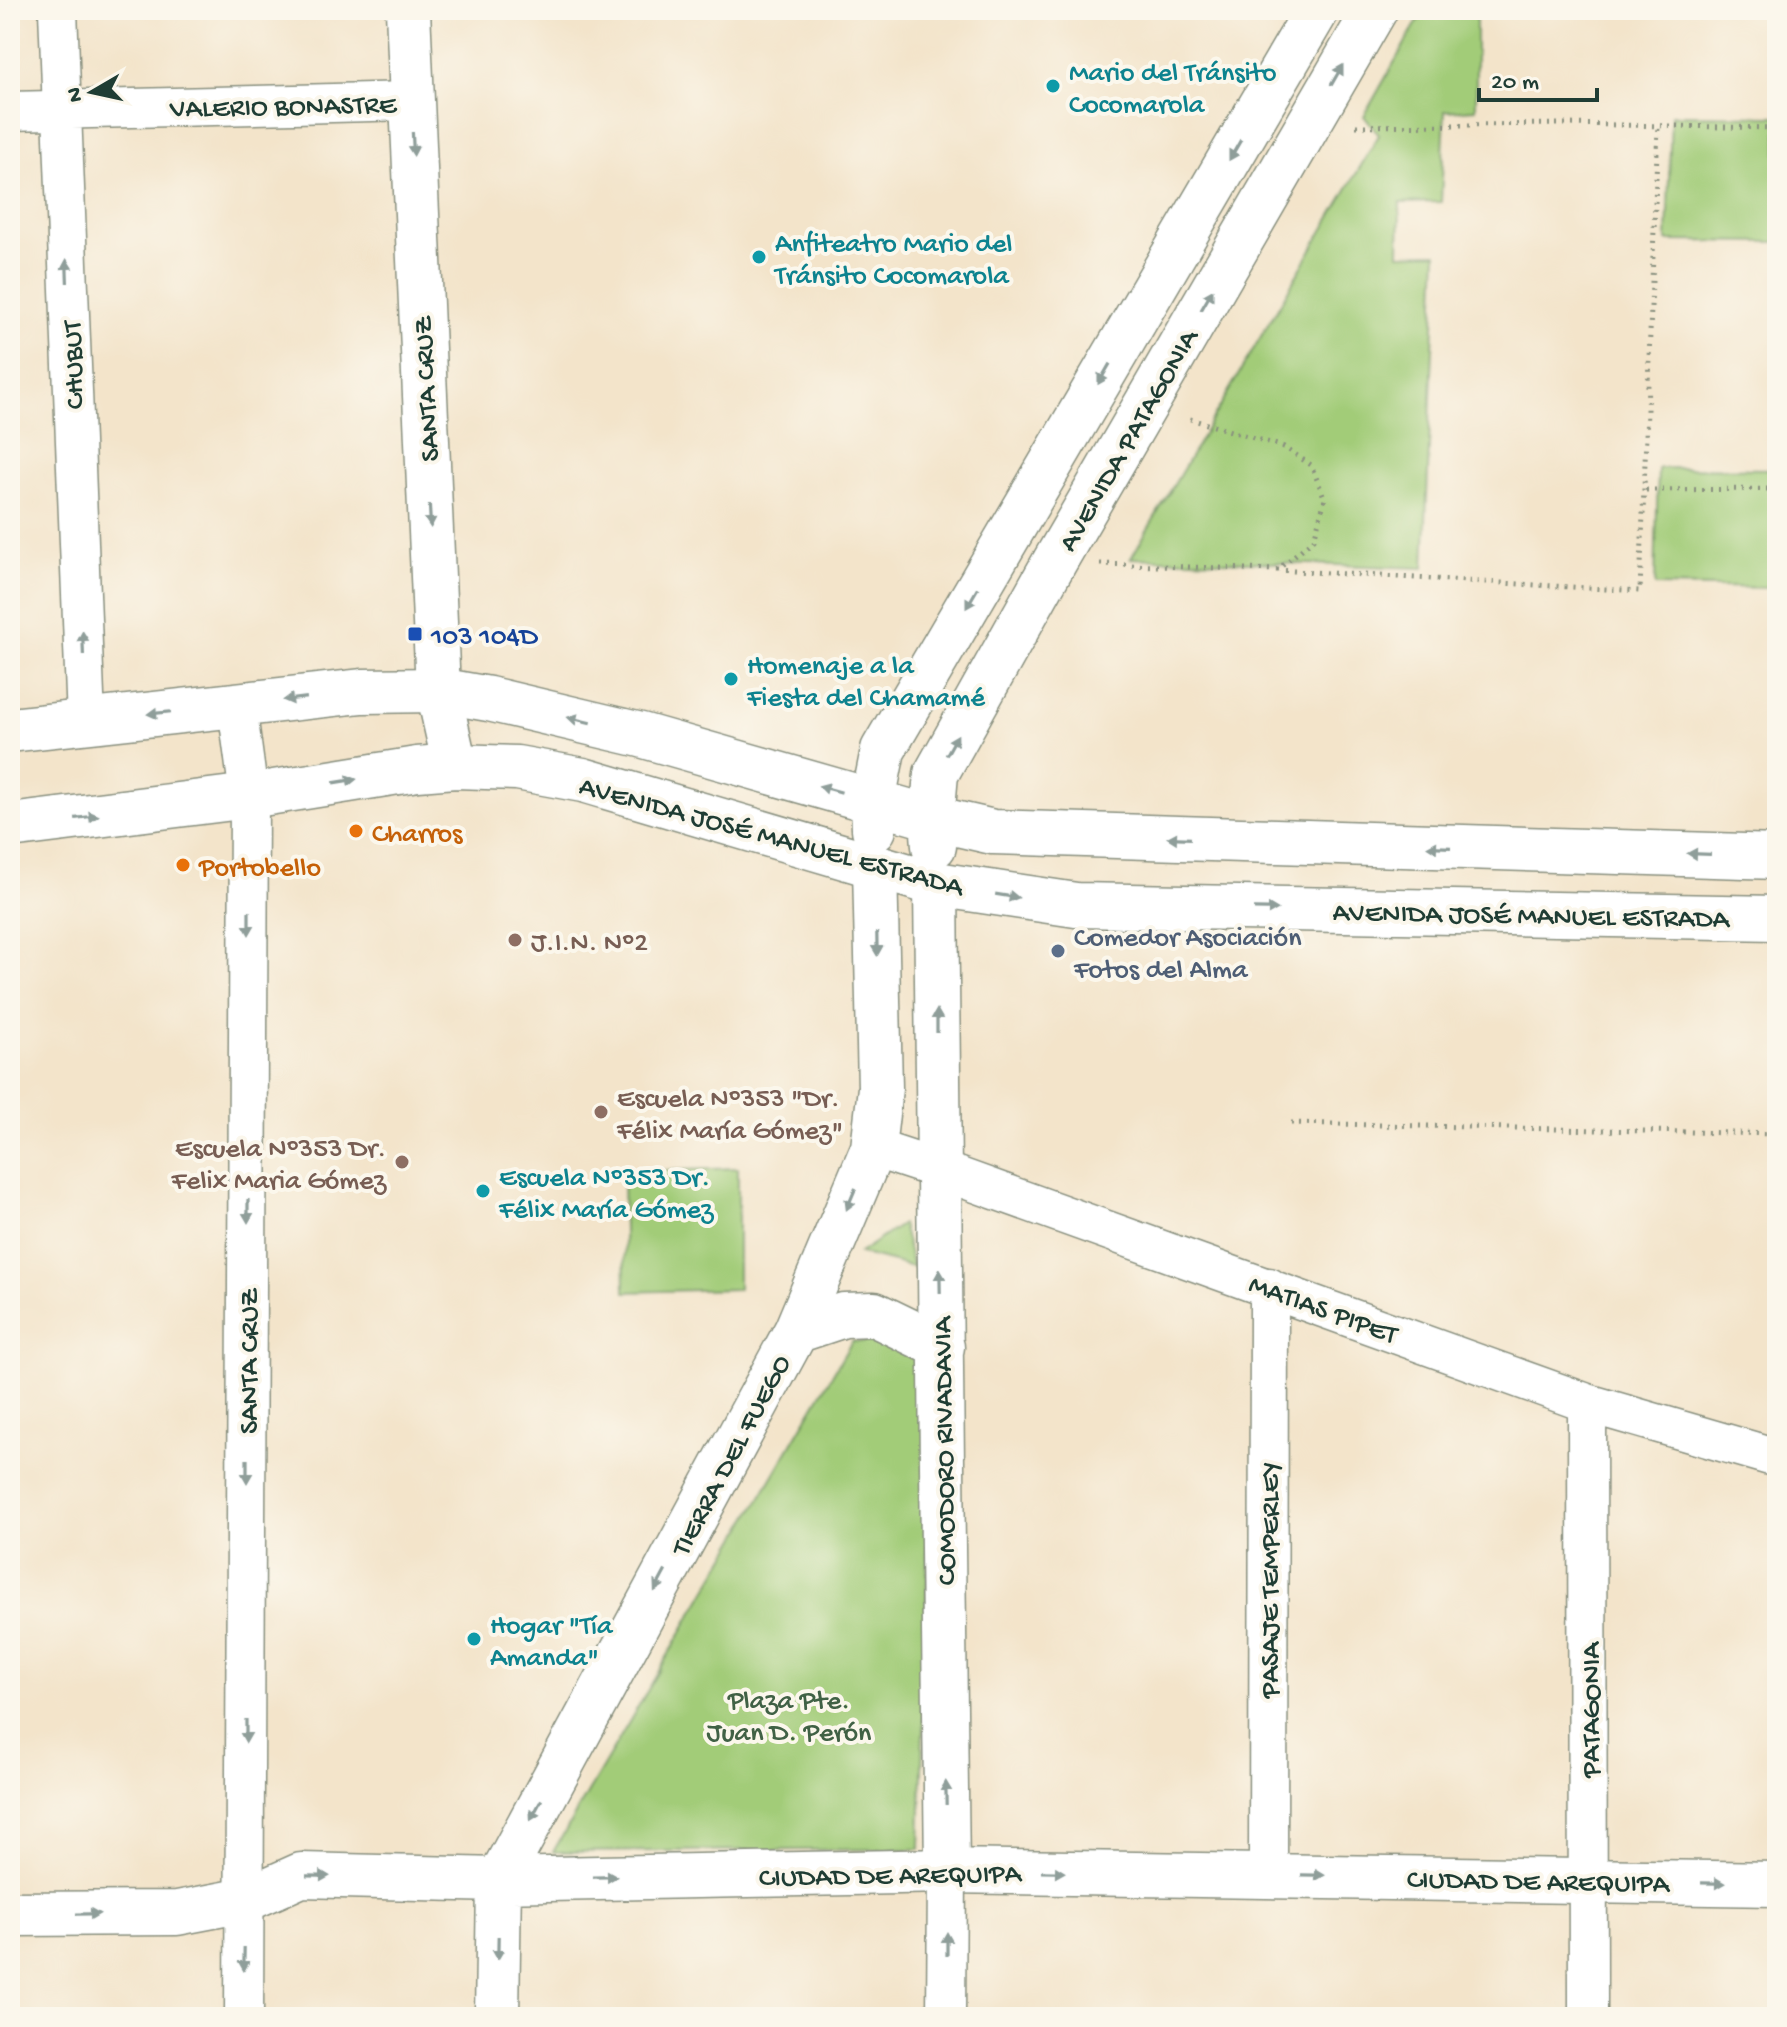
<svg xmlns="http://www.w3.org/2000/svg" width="1787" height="2027" font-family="'Gochi Hand',sans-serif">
<rect width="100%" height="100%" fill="#fbf7ec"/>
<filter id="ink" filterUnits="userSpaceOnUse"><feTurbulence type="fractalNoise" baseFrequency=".0125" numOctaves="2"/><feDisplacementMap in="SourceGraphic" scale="16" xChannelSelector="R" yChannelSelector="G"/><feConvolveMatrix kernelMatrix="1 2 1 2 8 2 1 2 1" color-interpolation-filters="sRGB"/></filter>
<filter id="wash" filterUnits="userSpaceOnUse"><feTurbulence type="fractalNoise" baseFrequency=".006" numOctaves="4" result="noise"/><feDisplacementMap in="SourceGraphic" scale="32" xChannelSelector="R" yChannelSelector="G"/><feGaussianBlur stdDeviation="1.8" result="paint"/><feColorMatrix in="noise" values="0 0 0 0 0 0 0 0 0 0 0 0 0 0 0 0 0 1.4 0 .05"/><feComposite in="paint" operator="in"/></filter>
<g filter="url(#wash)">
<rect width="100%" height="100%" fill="#f3e4ca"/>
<path fill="#a2cc78" stroke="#608456" stroke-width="2" d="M1424 10H1476V109L1445 111 1441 202 1400 203 1399 254 1437 253 1424 568 1131 558 1379 135 1364 116Z
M1671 115 1777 116V242L1667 241Z
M1658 468 1777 469V588L1655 586Z
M738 1168V1289L625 1292 623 1172Z
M902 1224 913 1267 859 1253Z
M852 1341 933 1345 920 1849 553 1852Z"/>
</g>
<g filter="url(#ink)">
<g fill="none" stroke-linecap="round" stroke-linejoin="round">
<defs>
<path id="minor" d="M58 10 86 721
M10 111 411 101
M237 706 249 796 244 2017
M873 1148 937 1169 1587 1403 1777 1458
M1587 1403 1588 2017
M1268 1874 1269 1287
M946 2017 947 1871"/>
<path id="tertiary" d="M408 10 438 690 455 766
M936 884C937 1213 944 1542 947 1871
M796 1331 844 1315 874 1314 942 1347
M10 1914 177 1913 245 1900 301 1875 499 1880 947 1871 1777 1884
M497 2017 499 1880 796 1331 873 1148 880 1088 875 866"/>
<path id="secondary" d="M10 730 362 691 438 690 489 699 641 735 932 818 993 832 1777 857
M10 826 249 796 417 769 455 766 517 768 583 780 936 884 1076 905 1777 918
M874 829 873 801 883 750 1317 10
M934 846 932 818 936 774 1055 561 1375 10"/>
</defs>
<use href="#minor" stroke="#89907f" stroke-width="41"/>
<use href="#tertiary" stroke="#89907f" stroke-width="47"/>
<use href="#secondary" stroke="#89907f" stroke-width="47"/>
<path stroke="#89907f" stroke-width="5" stroke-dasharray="2 6" stroke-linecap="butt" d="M1356 126 1566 124 1777 128
M1646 490 1777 489
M1100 564 1277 570 1314 539 1325 499 1311 465 1284 447 1187 418
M1277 570 1640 591 1658 126
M1291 1123 1777 1134"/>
<use href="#minor" stroke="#fff" stroke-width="38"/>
<use href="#tertiary" stroke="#fff" stroke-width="44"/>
<use href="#secondary" stroke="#fff" stroke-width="44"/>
</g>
<defs><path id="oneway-solid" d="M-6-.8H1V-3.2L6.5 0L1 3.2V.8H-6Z" transform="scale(2)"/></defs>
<g fill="#8f9e9a">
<use href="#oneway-solid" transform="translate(1337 75) rotate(-60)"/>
<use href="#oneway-solid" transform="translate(413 144) rotate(87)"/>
<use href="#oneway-solid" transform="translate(1235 150) rotate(120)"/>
<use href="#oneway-solid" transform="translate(67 271) rotate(-92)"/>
<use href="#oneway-solid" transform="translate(1207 300) rotate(-60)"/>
<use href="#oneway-solid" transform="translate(1104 374) rotate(120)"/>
<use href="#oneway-solid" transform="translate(430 516) rotate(87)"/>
<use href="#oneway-solid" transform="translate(972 598) rotate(120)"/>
<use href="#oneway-solid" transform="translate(83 643) rotate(-92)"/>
<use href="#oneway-solid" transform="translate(295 699) rotate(173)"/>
<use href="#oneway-solid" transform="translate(159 713) rotate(174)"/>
<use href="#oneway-solid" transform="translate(579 720) rotate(-167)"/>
<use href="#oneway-solid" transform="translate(952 745) rotate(-61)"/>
<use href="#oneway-solid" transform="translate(345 781) rotate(-9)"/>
<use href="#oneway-solid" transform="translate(830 789) rotate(-164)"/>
<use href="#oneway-solid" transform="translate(87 817) rotate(-7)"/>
<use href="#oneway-solid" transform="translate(1179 838) rotate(-178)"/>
<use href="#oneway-solid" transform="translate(1439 847) rotate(-178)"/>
<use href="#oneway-solid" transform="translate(1699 854) rotate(-178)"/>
<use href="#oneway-solid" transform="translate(1007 896) rotate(9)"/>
<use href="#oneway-solid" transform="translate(1266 909) rotate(1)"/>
<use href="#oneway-solid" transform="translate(249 923) rotate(90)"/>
<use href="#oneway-solid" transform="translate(877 944) rotate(89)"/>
<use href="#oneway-solid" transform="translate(937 1021) rotate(-90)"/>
<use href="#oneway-solid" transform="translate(851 1199) rotate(113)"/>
<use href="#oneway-solid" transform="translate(248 1211) rotate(90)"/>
<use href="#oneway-solid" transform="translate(940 1281) rotate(-91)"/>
<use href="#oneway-solid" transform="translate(247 1471) rotate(90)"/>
<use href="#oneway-solid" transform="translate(660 1581) rotate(118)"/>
<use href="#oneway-solid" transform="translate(246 1731) rotate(90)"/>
<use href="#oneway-solid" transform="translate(946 1793) rotate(-91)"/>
<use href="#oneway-solid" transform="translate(536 1810) rotate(118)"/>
<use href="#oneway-solid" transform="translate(1053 1872) rotate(1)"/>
<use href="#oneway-solid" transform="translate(1313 1875) rotate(1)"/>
<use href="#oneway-solid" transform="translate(318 1876) rotate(1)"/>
<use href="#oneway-solid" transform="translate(605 1877) rotate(-1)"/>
<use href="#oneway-solid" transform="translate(1713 1883) rotate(1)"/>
<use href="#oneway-solid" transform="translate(88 1914) rotate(-1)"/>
<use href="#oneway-solid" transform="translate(947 1944) rotate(-90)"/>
<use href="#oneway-solid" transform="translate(498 1948) rotate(91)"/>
<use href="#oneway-solid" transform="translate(244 1959) rotate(91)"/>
</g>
</g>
<g fill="#0f9aa8" stroke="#fbf7ec" stroke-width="3">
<circle cx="1053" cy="86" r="8"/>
<circle cx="759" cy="257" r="8"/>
<circle cx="731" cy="679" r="8"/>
<circle cx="483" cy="1191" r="8"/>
<circle cx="474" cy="1639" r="8"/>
</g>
<rect fill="#1a4fb4" stroke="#fbf7ec" stroke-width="3" x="407" y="626" width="16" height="16" rx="4"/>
<g fill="#e8710a" stroke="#fbf7ec" stroke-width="3">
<circle cx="356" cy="831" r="8"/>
<circle cx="183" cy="865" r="8"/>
</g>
<g fill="#8d6e63" stroke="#fbf7ec" stroke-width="3">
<circle cx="515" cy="940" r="8"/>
<circle cx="601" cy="1112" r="8"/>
<circle cx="402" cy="1162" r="8"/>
</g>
<circle fill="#5c6f8a" stroke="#fbf7ec" stroke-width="3" cx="1058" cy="951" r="8"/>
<g text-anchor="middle" stroke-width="8" stroke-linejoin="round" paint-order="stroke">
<g font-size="28" fill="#0d838f" stroke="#fbf7ec" text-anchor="start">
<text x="1069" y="80">Mario del Tránsito<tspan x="1069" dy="32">Cocomarola</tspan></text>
<text x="775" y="251">Anfiteatro Mario del<tspan x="775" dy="32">Tránsito Cocomarola</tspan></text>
<text x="747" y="673">Homenaje a la<tspan x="747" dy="32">Fiesta del Chamamé</tspan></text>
<text x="499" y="1185">Escuela Nº353 Dr.<tspan x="499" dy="32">Félix María Gómez</tspan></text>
<text x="490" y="1633">Hogar "Tía<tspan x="490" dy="32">Amanda"</tspan></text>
</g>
<g font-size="28" fill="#1f3d34" stroke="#fbf7ec">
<text transform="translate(283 104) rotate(-1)" y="10">VALERIO BONASTRE</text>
<text transform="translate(71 365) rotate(-92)" y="10">CHUBUT</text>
<text transform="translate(424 389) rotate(-93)" y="10">SANTA CRUZ</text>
<text transform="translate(1126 439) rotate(-60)" y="10">AVENIDA PATAGONIA</text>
<text transform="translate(772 834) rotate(15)" y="10">AVENIDA JOSÉ MANUEL ESTRADA</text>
<text transform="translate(1531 913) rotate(1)" y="10">AVENIDA JOSÉ MANUEL ESTRADA</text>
<text transform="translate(1324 1307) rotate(20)" y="10">MATIAS PIPET</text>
<text transform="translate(247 1361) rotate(-90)" y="10">SANTA CRUZ</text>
<text transform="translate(942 1451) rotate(-91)" y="10">COMODORO RIVADAVIA</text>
<text transform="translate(729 1454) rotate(-62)" y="10">TIERRA DEL FUEGO</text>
<text transform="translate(1268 1580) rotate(-90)" y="10">PASAJE TEMPERLEY</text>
<text transform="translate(1589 1710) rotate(-90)" y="10">PATAGONIA</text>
<text transform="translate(890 1873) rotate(-1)" y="10">CIUDAD DE AREQUIPA</text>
<text transform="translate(1538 1879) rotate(1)" y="10">CIUDAD DE AREQUIPA</text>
</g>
<g font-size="28" fill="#164399" stroke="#fbf7ec" text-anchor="start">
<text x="431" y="644">103 104D</text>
</g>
<g font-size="28" fill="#c56008" stroke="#fbf7ec" text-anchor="start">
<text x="372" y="841">Charros</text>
<text x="199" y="875">Portobello</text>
</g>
<g font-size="28" fill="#4e5e75" stroke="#fbf7ec" text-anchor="start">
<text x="1074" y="945">Comedor Asociación<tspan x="1074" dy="32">Fotos del Alma</tspan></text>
</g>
<g font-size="28" fill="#785e54" stroke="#fbf7ec" text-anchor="start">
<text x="531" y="950">J.I.N. Nº2</text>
<text x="617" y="1106">Escuela Nº353 "Dr.<tspan x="617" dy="32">Félix María Gómez"</tspan></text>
<text x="386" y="1156" text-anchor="end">Escuela Nº353 Dr.<tspan x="386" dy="32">Felix Maria Gómez</tspan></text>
</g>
<g font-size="28" fill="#406145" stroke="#fbf7ec">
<text x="789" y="1708">Plaza Pte.<tspan x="789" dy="32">Juan D. Perón</tspan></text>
</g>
</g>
<rect width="1787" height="2027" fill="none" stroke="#fbf7ec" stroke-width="40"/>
<g transform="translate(92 92) rotate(261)" stroke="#fbf7ec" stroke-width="6" paint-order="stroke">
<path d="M0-6L14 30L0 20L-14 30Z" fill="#1f3d34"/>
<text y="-12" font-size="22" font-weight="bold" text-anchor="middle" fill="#1f3d34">N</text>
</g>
<path d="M1479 88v12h118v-12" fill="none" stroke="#1f3d34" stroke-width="4"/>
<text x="1491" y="88" font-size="24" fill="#1f3d34" stroke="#fbf7ec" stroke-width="6" paint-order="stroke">20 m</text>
</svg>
